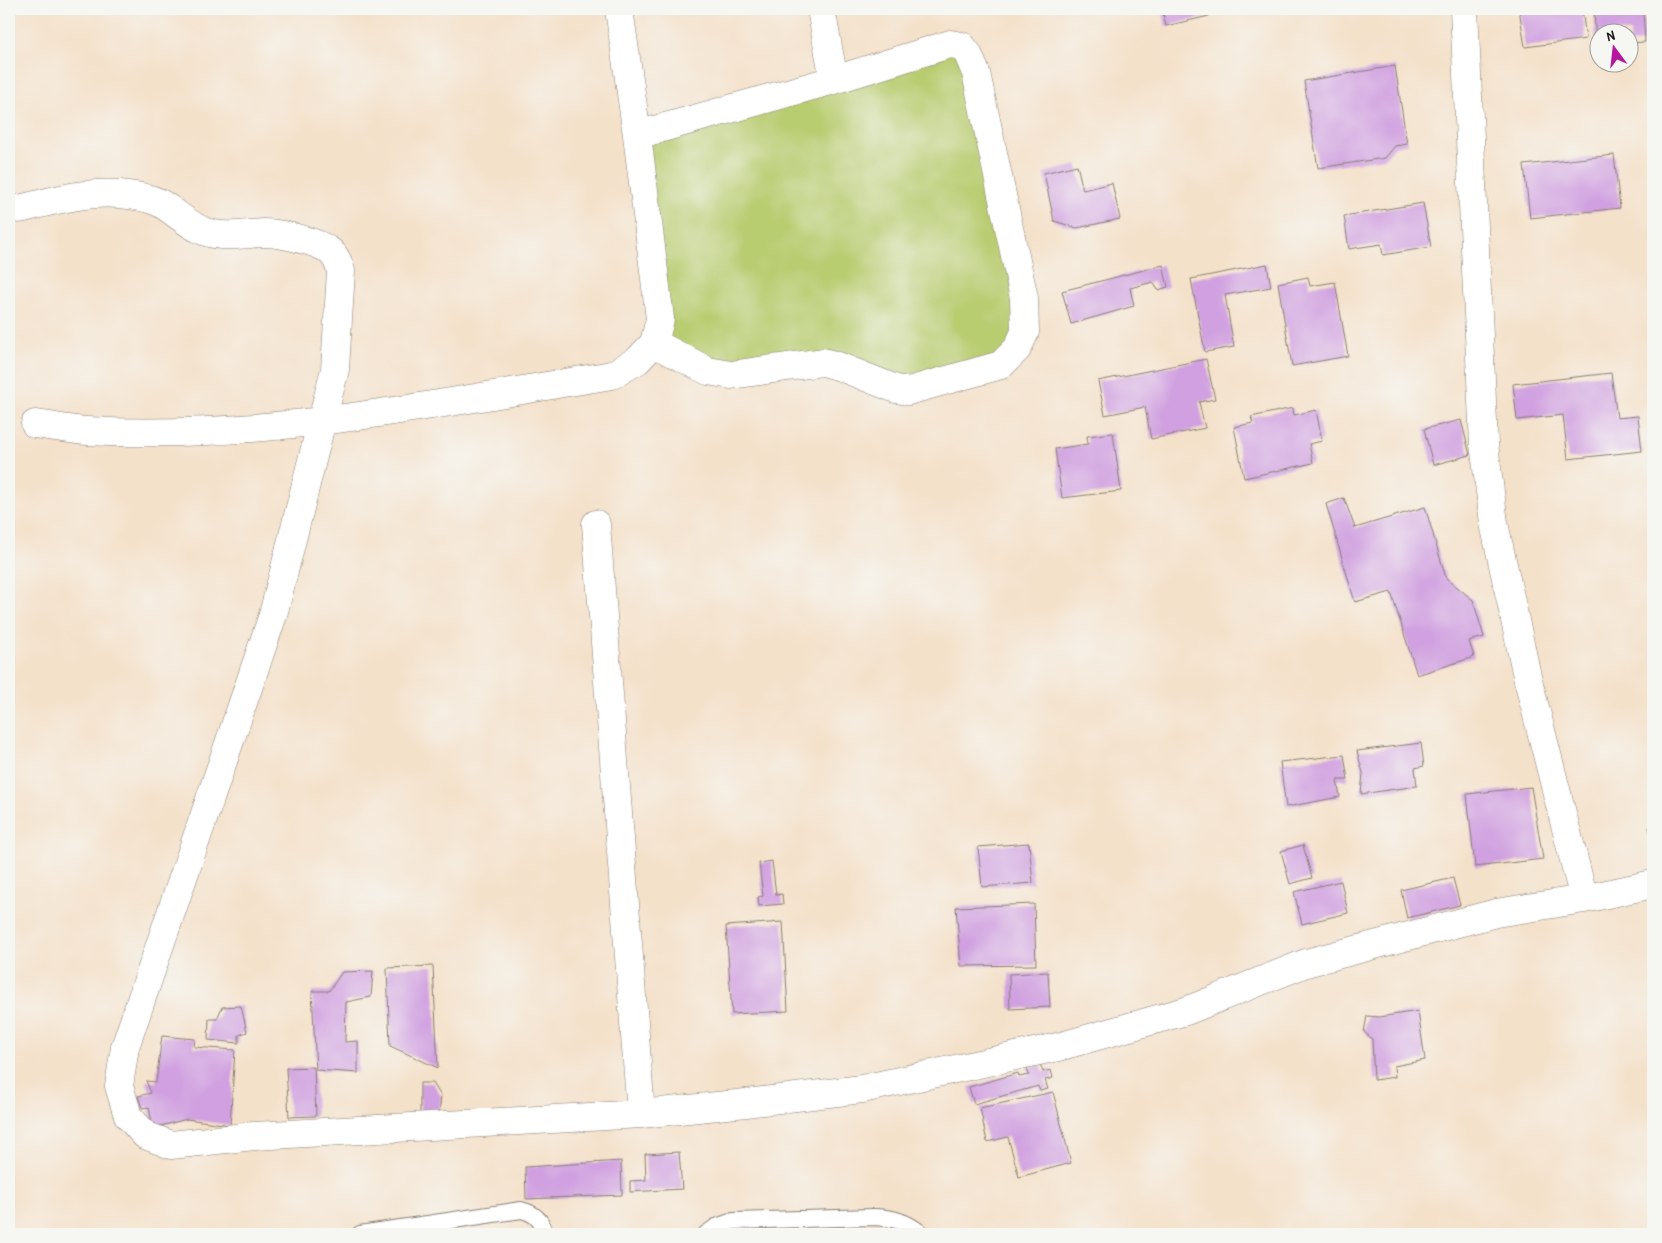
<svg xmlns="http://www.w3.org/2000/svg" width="1662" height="1243" font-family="'Patrick Hand',sans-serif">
<rect width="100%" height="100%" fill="#f6f6f2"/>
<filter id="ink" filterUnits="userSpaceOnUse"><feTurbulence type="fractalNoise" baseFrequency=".02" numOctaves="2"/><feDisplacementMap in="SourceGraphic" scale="10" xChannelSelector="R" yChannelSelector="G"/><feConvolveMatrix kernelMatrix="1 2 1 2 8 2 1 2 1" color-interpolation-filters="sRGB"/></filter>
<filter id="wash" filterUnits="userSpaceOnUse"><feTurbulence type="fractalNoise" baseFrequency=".0096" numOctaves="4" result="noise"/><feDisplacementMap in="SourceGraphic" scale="20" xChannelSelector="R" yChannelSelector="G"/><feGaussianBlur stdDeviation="1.12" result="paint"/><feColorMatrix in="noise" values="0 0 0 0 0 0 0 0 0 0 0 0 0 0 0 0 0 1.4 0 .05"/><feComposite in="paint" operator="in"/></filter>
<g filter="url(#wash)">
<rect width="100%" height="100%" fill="#f4e1ca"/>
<path fill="#b8cc70" stroke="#6a7446" d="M962 46 1006 209 1017 349 923 387 864 376 764 371 654 343 637 135Z"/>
<g id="blocks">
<path fill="#d0a0e0" d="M1162 9H1208L1209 16 1166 26Z
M1519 9H1582L1586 39 1525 47Z
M1594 9H1643L1645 42 1630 43V32H1600V45H1596Z
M1395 66 1407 144 1395 146 1385 158 1318 168 1304 81Z
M1614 155 1620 208 1530 218 1524 165Z
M1077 165 1083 190 1112 183 1120 219 1077 228 1054 221 1044 173Z
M1423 203 1431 247 1383 255 1381 244 1349 249 1344 216Z
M1267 264 1271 287 1225 295 1234 347 1205 352 1191 279Z
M1163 265 1168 287 1158 290 1153 282 1130 288 1134 306 1071 324 1062 291Z
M1308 277 1310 286 1335 282 1348 356 1292 366 1278 283Z
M1206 359 1215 399 1199 402 1205 428 1151 439 1145 407 1105 415 1098 381Z
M1611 373 1617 418 1638 416 1642 451 1568 459 1563 415 1517 420 1513 384Z
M1293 408 1294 415 1316 410 1322 441 1309 444 1313 463 1244 478 1234 427 1253 423 1251 417Z
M1461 420 1470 455 1433 465 1424 429Z
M1113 433 1121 491 1062 498 1055 449 1088 444 1087 436Z
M1344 498 1355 528 1425 507 1446 578 1473 600 1484 637 1469 641 1474 657 1417 675 1391 592 1355 602 1326 504Z
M1421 743 1424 766 1415 768 1417 786 1361 794 1363 773 1357 751Z
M1344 755 1348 780H1337L1340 797 1286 807 1280 762Z
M1531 787 1543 859 1475 867 1467 794Z
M1653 826V842L1649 827Z
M1029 843 1033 883 982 887 978 847Z
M1303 845 1312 878 1290 884 1281 851Z
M772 861 776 895 782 894 783 904 759 906 758 897 763 896 759 863Z
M1453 878 1460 905 1407 918 1401 890Z
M1341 881 1348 913 1302 924 1294 892Z
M1034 904 1036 965 961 966 956 907Z
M783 922 788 1011 732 1014 726 926Z
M433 966 438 1068 390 1046 387 968Z
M373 971 371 997 346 1002 345 1042 358 1041V1073L316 1070 312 991H329L342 972Z
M1048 972 1050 1007 1010 1009 1009 974Z
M241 1006 247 1032 239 1035V1043L208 1040 209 1019H217L222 1007Z
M1418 1011 1425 1060 1394 1066 1395 1077 1374 1080 1372 1039 1364 1032 1367 1016 1379 1017Z
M162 1036 195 1039 194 1047 235 1050 230 1125 187 1119 153 1128 149 1107 142 1108 138 1096 151 1093 146 1081 156 1082Z
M1040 1064 1043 1072 1051 1070 1053 1078 1045 1080 1048 1089 1040 1091 1038 1086 974 1104 969 1087 1018 1073 1019 1077 1029 1075 1027 1068Z
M314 1067 316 1116 289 1117 286 1068Z
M420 1083H433L441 1096 438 1123 420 1125Z
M1053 1092 1071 1163 1019 1177 1008 1137 987 1142 980 1108Z
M679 1152 682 1189 630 1192V1181L646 1180 645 1154Z
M621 1161 622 1195 526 1199 525 1167Z"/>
</g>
</g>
<g filter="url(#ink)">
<use href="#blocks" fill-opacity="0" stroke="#887e73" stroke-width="1"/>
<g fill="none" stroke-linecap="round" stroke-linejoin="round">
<defs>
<path id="lane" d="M360 1234 521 1210C535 1213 542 1220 545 1234
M706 1234 716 1227 733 1221 874 1217C894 1218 906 1221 922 1234"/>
<path id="street" d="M821 9 834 80
M1464 9 1484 444 1494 523 1527 676 1584 899
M637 135 834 80 950 44 962 46 968 54 976 73 1024 298 1025 332 1017 349 1001 365 908 391 896 389 838 366 823 362 731 375 708 371 654 343
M19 209C52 201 86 191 120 194 130 195 149 198 158 202 174 210 188 226 206 232 224 238 244 234 263 233 279 233 295 237 311 242 329 248 336 253 341 271L335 369 273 615 125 1047 119 1086 128 1116 145 1135 171 1145 254 1136 641 1114 746 1103 862 1089 1058 1047 1186 1011 1306 963 1496 913 1584 899 1653 884
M35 424C52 426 70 430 87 431 264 441 439 403 612 375L638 360 654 343 660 319 637 135 619 9
M596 524 641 1114"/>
</defs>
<use href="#lane" stroke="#887e73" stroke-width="18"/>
<use href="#street" stroke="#887e73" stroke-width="29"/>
<use href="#lane" stroke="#fff" stroke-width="16"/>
<use href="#street" stroke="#fff" stroke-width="28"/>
</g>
</g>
<rect width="1662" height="1243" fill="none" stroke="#f6f6f2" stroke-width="30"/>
<g transform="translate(1614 48) rotate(345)"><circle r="24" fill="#f6f6f2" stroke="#9f9f9c"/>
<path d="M0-4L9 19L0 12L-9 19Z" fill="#b5179e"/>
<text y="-8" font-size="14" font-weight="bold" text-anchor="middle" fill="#1c1c1c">N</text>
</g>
</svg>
